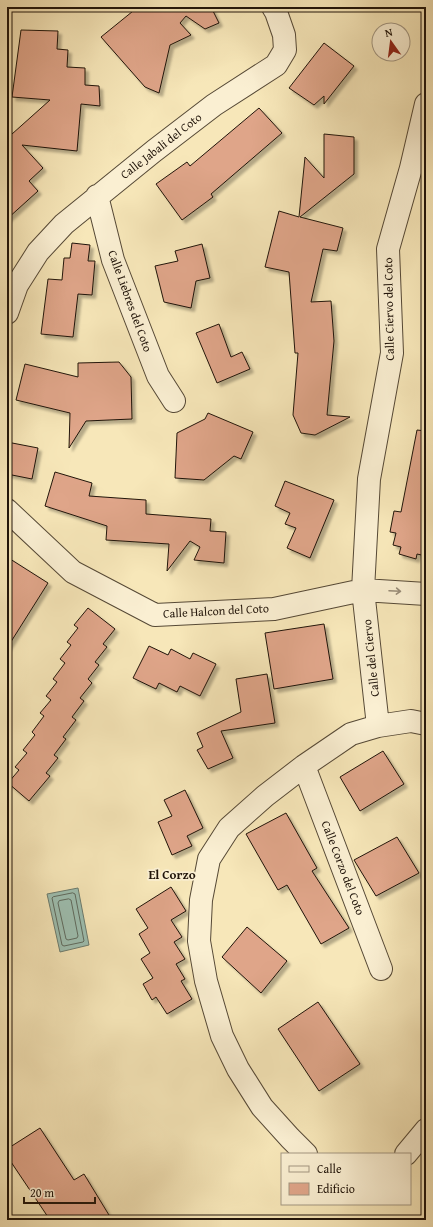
<svg xmlns="http://www.w3.org/2000/svg" width="433" height="1227" font-family="'Gentium Book Plus',serif">
<defs>
<filter id="shadow"><feDropShadow dx="3.5" dy="3.5" stdDeviation="1" flood-color="#0004"/></filter>
</defs>
<rect width="100%" height="100%" fill="#f7e7b9"/>
<filter id="stains"><feTurbulence type="fractalNoise" baseFrequency=".005" numOctaves="4"/><feColorMatrix values="0 0 0 0 .2 0 0 0 0 .09 0 0 0 0 .02 0 0 0 .5 -.17"/></filter>
<radialGradient id="worn" r=".72"><stop offset=".6" stop-color="#630" stop-opacity="0"/><stop offset="1" stop-color="#630" stop-opacity=".3"/></radialGradient>
<path fill="#9dbfb1" stroke="#6b7b6e" d="M78 888 89 945 60 952 47 894Z"/>
<g fill="none" stroke-linecap="round" stroke-linejoin="round">
<path stroke="#5e6a5e" stroke-width="1" d="M73 893 75 894 84 941 83 942 64 946 62 945 52 898 53 897Z
M69 899 71 900 78 936 77 938 68 940 66 939 58 903 59 901Z"/>
</g>
<path fill="#dfa589" stroke="#20140a" filter="url(#shadow)" d="M138 7H211L219 23 205 29 186 16 180 23 191 35 170 45 159 93 145 87 101 37Z
M21 30 58 31 57 49 68 50 67 67 85 68V85L99 86 100 106 81 104 77 151 22 145 43 168 29 181 38 191 7 219V128L12 134 50 100 12 97Z
M324 43 354 66 324 104V96L314 105 289 88Z
M259 108 282 133 211 194 213 197 182 220 156 184 187 162 190 166Z
M324 134 354 137V174L300 217 343 228 337 251 323 249 311 302 331 301 334 341 327 415 350 417 315 435 301 433 293 415 298 353H295L289 272 265 267 279 211 299 217 305 157 324 178Z
M72 243 90 245 88 261H95L92 295 78 294 73 337 41 334 48 279 62 280 64 258H70Z
M202 244 210 278 196 281 191 308 164 302 155 266 178 261 175 251Z
M219 324 231 357 242 352 250 369 217 383 196 333Z
M119 362 131 377 132 419 86 421 69 448 70 413 16 400 25 364 78 377V363Z
M208 413 253 432 241 459 234 456 204 480 175 478 177 433 205 419Z
M417 430 426 431V556L417 554 416 559 399 554 401 547 393 545 396 533 390 532 394 511 401 512Z
M7 442 38 448 32 479 7 474Z
M55 472 92 483 89 496 146 500V514L211 519 210 531 226 532 224 563 194 560 200 547 190 541 167 571 169 544 106 540 107 526 45 506Z
M285 481 334 500 310 558 287 548 296 528 285 524 290 513 275 506Z
M7 557 48 583 7 648Z
M88 608 115 629 103 644 107 647 95 662 99 665 88 679 92 683 80 698 84 701 72 717 76 720 63 737 66 739 54 755 58 758 46 773 50 776 29 801 8 783 19 770 15 767 27 753 23 750 35 735 32 732 44 716 40 713 51 700 46 696 57 682 53 679 65 663 60 659 71 645 67 642 78 628 74 625Z
M324 624 333 679 274 689 265 633Z
M149 646 168 655 171 649 190 659 193 653 216 664 200 696 180 686 177 692 159 683 156 689 133 678Z
M267 674 275 723 221 731 233 758 208 769 197 750 203 747 197 733 241 712 236 679Z
M383 751 404 784 360 811 340 777Z
M185 790 203 828 187 836 192 846 172 855 158 822 172 816 164 800Z
M286 813 317 868 312 871 349 928 321 944 287 885 278 890 246 834Z
M397 837 419 873 376 896 354 860Z
M171 887 186 911 171 920 182 937 174 942 185 959 176 964 185 979 181 981 192 999 167 1014 156 997 152 1000 143 984 153 978 141 959 150 953 139 934 148 928 136 909Z
M247 927 287 961 261 993 222 957Z
M318 1002 360 1064 319 1091 278 1029Z
M40 1128 74 1180 84 1174 112 1220H50L7 1156V1149Z"/>
<g fill="none" stroke-linecap="round" stroke-linejoin="round">
<defs>
<path id="minor" d="M97 196 113 260 158 376 174 401
M7 313 17 285 38 252 64 224 154 151 214 105 276 65 285 50 284 35 276 12 273 7
M7 510 73 572 155 615 274 609 363 590 426 594
M378 726 363 590 369 479 392 353 388 249 411 168 426 104
M304 766 381 969
M306 1154 290 1138 262 1107 238 1069 222 1036 206 981 199 941 201 900 209 859 229 828 265 796 304 766 351 734 378 726 411 721 426 724
M406 1154 426 1130"/>
</defs>
<use href="#minor" stroke="#564936" stroke-width="24"/>
<use href="#minor" stroke="#faefd2" stroke-width="22"/>
</g>
<defs><path id="oneway-shaft" d="M-6 0H5M1.5-3L5.5 0L1.5 3" fill="none" stroke-width="1.6" stroke-linecap="round" stroke-linejoin="round"/></defs>
<use stroke="#988c78" href="#oneway-shaft" transform="translate(395 591) rotate(3)"/>
<g text-anchor="middle" stroke-width="3.5" stroke-linejoin="round" paint-order="stroke">
<g font-size="12" fill="#20140a" stroke="#faefd2">
<text transform="translate(161 146) rotate(-38)" y="4">Calle Jabali del Coto</text>
<text transform="translate(130 301) rotate(70)" y="4">Calle Liebres del Coto</text>
<text transform="translate(389 309) rotate(-91)" y="4">Calle Ciervo del Coto</text>
<text transform="translate(216 611) rotate(-3)" y="4">Calle Halcon del Coto</text>
<text transform="translate(371 658) rotate(-96)" y="4">Calle del Ciervo</text>
<text transform="translate(343 868) rotate(69)" y="4">Calle Corzo del Coto</text>
</g>
<g font-size="13" font-weight="bold" fill="#20140a" stroke="#faefd2">
<text x="172" y="879">El Corzo</text>
</g>
</g>
<rect width="433" height="1227" fill="none" stroke="#f7e7b9" stroke-width="24"/>
<rect x="8" y="8" width="417" height="1211" fill="none" stroke="#20140a" stroke-width="2"/>
<rect x="12" y="12" width="409" height="1203" fill="none" stroke="#20140a"/>
<rect x="281" y="1153" width="130" height="52" fill="#faefd2" stroke="#a39782"/>
<rect x="289" y="1166" width="20" height="6" fill="#faefd2" stroke="#a39782"/>
<text x="317" y="1173" font-size="12" fill="#20140a">Calle</text>
<rect x="289" y="1183" width="20" height="12" fill="#dfa589" stroke="#a39782"/>
<text x="317" y="1193" font-size="12" fill="#20140a">Edificio</text>
<g transform="translate(391 42) rotate(346)"><circle r="19" fill="#faefd2" stroke="#a39782"/>
<path d="M0-3L7 15L0 10L-7 15Z" fill="#8f2418"/>
<text y="-6" font-size="11" font-weight="bold" text-anchor="middle" fill="#20140a">N</text>
</g>
<path d="M24 1197v6h71v-6" fill="none" stroke="#20140a" stroke-width="2"/>
<text x="30" y="1197" font-size="12" fill="#20140a" stroke="#faefd2" stroke-width="3" paint-order="stroke">20 m</text>
<rect width="100%" height="100%" filter="url(#stains)"/>
<rect width="100%" height="100%" fill="url(#worn)"/>
</svg>
